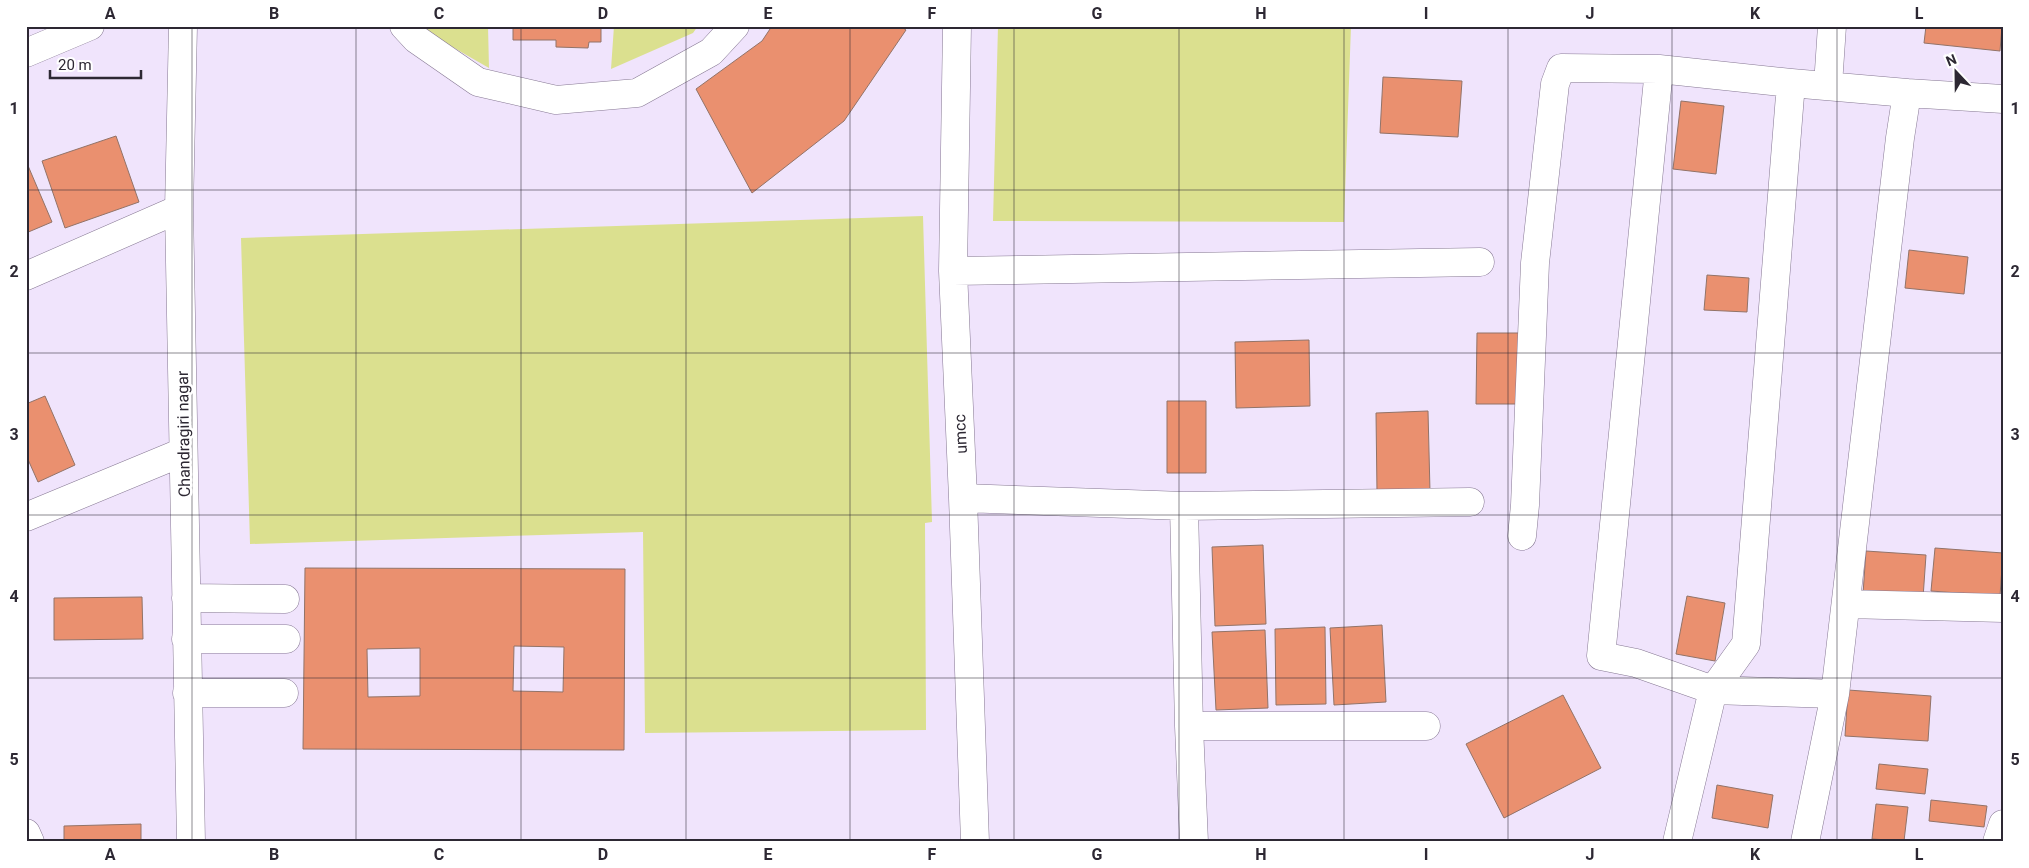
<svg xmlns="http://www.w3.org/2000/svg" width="2029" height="868" font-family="Roboto,sans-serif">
<rect width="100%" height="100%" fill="#f0e4fc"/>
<path fill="#dbe08f" d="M422 26H488L489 68 428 33Z
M614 26H698L693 33 611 69Z
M998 26H1351L1344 222 993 221Z
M923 216 932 522 925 523 926 730 645 733 643 532 250 544 241 238Z"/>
<path fill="#ea906f" stroke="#927368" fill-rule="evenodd" d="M513 26H601V42H589L588 48 556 47V40H513Z
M772 26H900L906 30 844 121 752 193 696 89 762 41Z
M1926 26H2002L2000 51 1924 43Z
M1383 77 1462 81 1458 137 1380 133Z
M1681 101 1724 106 1716 174 1673 169Z
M116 136 139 202 65 228 42 161Z
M26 161 52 222 26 233Z
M1909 250 1968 257 1964 294 1905 288Z
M1707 275 1749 278 1747 312 1704 310Z
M1477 333H1519V404H1476Z
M1309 340 1310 406 1236 408 1235 342Z
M45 396 75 465 38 482 26 455V404Z
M1167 401H1206V473H1167Z
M1428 411 1430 492 1377 493 1376 413Z
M1263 545 1266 624 1215 626 1212 547Z
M1935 548 2003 553 2000 596 1931 591Z
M1866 551 1926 555 1923 598 1863 594Z
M305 568 625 569 624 750 303 749ZM514 646 564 647 563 692 513 691ZM420 648V696L368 697 367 649Z
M1687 596 1725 603 1715 661 1676 654Z
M142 597 143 639 54 640V598Z
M1382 625 1386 702 1334 705 1330 628Z
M1325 627 1326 704 1276 705 1275 629Z
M1265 630 1268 708 1216 710 1212 632Z
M1848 690 1931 696 1928 741 1845 736Z
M1563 695 1601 768 1504 818 1466 744Z
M1879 764 1928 769 1925 794 1876 789Z
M1717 785 1773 795 1768 828 1712 818Z
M1931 800 1987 806 1984 827 1929 821Z
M1876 804 1908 807 1904 841 1872 839Z
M141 824V842H64V826Z"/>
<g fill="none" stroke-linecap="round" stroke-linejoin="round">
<defs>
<path id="minor" d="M183 26 179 209 191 842
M404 26 416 39 478 82 556 100 637 93 711 52 735 26
M957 26 953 271 963 498 975 842
M26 53 90 26
M1659 69 1601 656 1636 663 1713 690 1835 694
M1828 85 1832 26
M1907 93 2003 99
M953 271 1480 262
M26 276 179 209
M963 498 1184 506 1470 502
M1184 506 1189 726 1194 842
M26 517 183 452
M1522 536 1525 505 1535 263 1555 84 1561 68 1659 69 1791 83 1907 93 1900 138 1835 694 1805 842
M186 598 285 599
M1846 604 2003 608
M186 639H286
M187 693H284
M1189 726H1426
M26 833 30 842
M1677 842 1713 690 1746 644 1791 83
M1997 842 2003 824"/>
</defs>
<use href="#minor" stroke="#867893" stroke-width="29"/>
<use href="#minor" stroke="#fff" stroke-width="28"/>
</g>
<path fill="none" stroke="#2d2833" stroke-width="1" stroke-opacity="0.55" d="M192 26V842M356 26V842M521 26V842M686 26V842M850 26V842M1014 26V842M1179 26V842M1344 26V842M1508 26V842M1672 26V842M1837 26V842M26 190H2003M26 353H2003M26 515H2003M26 678H2003"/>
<g text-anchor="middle" stroke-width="5" stroke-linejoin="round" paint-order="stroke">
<g font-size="16" fill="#2d2833" stroke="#fff">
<text transform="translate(183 434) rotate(-91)" y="6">Chandragiri nagar</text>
<text transform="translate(960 434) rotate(-93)" y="6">umcc</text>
</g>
</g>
<rect width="2029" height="868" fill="none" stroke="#ffffff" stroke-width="55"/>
<g transform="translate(1956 72) rotate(338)" stroke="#ffffff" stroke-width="4" paint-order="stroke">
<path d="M0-4L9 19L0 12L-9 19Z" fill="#2d2833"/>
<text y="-8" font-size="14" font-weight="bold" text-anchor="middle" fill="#2d2833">N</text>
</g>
<path d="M50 70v8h91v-8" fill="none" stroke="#2d2833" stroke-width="2.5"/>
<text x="58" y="70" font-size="15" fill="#2d2833" stroke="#ffffff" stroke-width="4" paint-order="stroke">20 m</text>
<rect x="28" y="28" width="1974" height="812" fill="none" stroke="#2d2833" stroke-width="2"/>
<g font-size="16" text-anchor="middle" font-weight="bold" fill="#2d2833">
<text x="110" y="19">A</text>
<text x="274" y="19">B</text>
<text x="439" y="19">C</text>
<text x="603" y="19">D</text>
<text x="768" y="19">E</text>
<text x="932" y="19">F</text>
<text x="1097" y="19">G</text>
<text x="1261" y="19">H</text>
<text x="1426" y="19">I</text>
<text x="1590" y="19">J</text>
<text x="1755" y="19">K</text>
<text x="1919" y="19">L</text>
<text x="14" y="114">1</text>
<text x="2015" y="114">1</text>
<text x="14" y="277">2</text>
<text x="2015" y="277">2</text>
<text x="14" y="440">3</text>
<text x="2015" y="440">3</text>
<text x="14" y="602">4</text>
<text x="2015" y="602">4</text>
<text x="14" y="765">5</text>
<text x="2015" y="765">5</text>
<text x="110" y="860">A</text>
<text x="274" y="860">B</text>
<text x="439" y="860">C</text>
<text x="603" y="860">D</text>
<text x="768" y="860">E</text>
<text x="932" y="860">F</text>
<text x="1097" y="860">G</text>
<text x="1261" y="860">H</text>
<text x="1426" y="860">I</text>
<text x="1590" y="860">J</text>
<text x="1755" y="860">K</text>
<text x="1919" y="860">L</text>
</g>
</svg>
